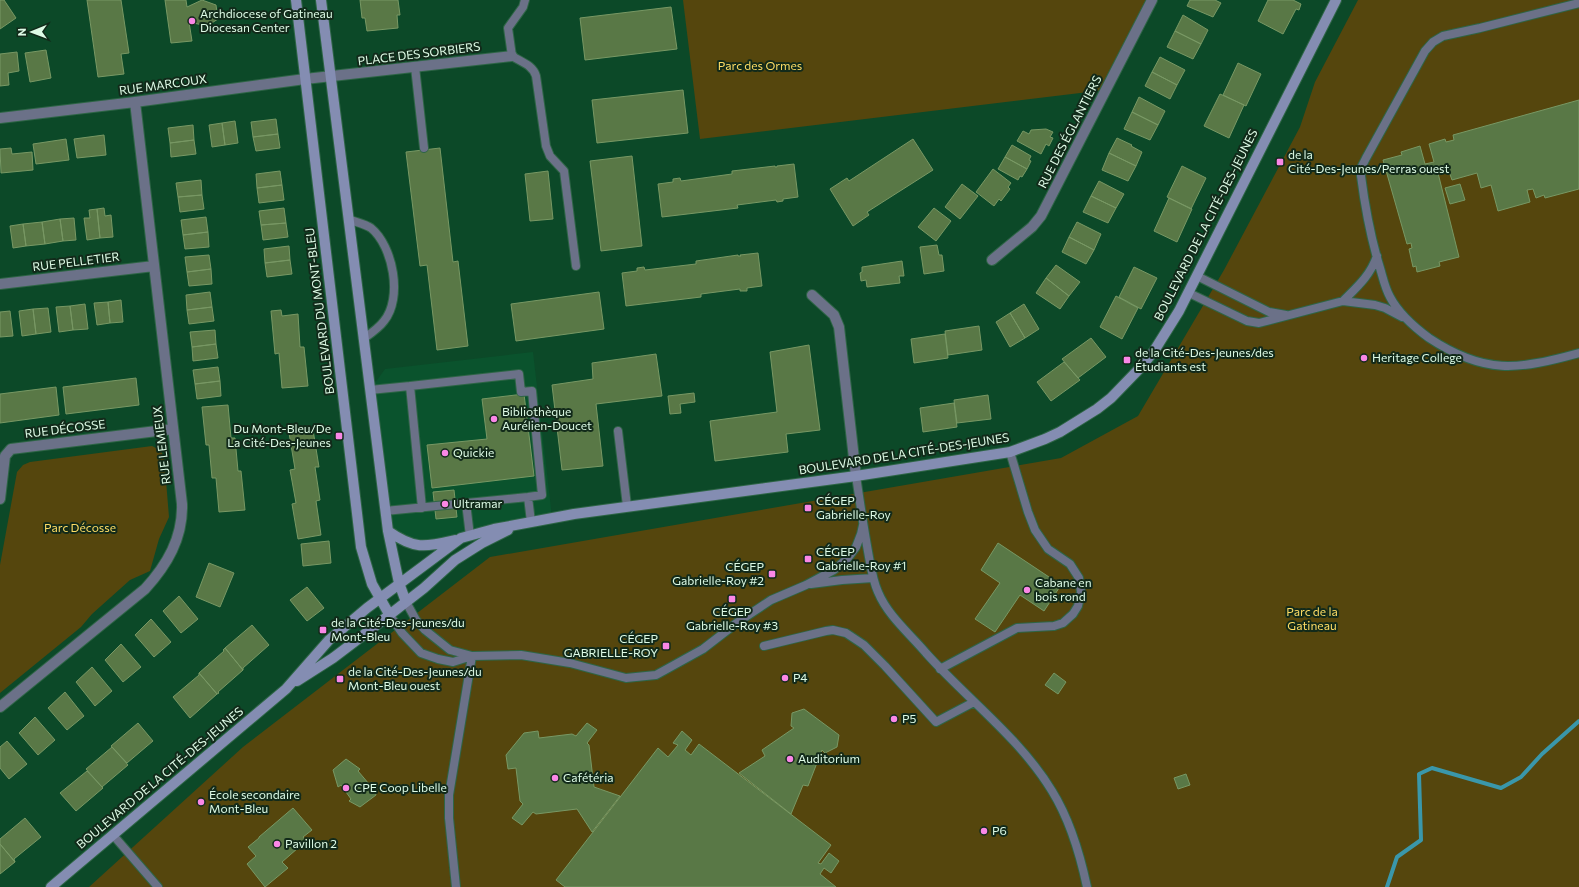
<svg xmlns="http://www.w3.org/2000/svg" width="1579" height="887" font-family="Commissioner,sans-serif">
<rect width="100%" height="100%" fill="#0c4928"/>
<path fill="#0a532d" d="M533 352 552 517 427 546 388 531 370 390 385 369Z"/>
<path fill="#55460d" d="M683 0H1152L1105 90 700 139Z
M1358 0H1579V887H89L243 747 490 557 1061 458 1138 416 1224 270 1300 127 1315 82Z
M152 446 160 450 164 456 169 517 159 539 150 571 130 580 92 614 81 627 0 693V565L17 472 23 465 30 462Z"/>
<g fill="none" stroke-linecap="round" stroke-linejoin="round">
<path stroke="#3a97aa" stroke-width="4" d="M1387 887 1397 857 1421 840 1419 774 1432 768 1501 788 1521 777 1542 754 1579 721"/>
</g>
<path fill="#597846" stroke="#789864" d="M0 0H4L16 18 0 29Z
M87 0H121L129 53 121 54 124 74 98 77Z
M165 0H186L187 7 202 0 216 5 218 19 207 26 189 22 192 41 171 43Z
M360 0H398L400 15H397L398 28 367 31 365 18H362Z
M1190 0H1215L1221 3 1213 17 1187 6Z
M1268 0H1293L1301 4 1299 10 1296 9 1283 34 1258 21Z
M671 7 677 49 585 60 580 18Z
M1183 15 1208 30 1201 44 1175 31Z
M1175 31 1201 44 1193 59 1167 47Z
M46 50 51 78 30 82 25 53Z
M17 52 19 71 8 73 9 85 0 86V54Z
M1160 57 1185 70 1177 85 1152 72Z
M1238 63 1261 74 1246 106 1223 95Z
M1152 72 1177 85 1170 99 1145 86Z
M683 90 688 133 597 143 592 100Z
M1220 94 1244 105 1229 138 1204 126Z
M1139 97 1165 111 1158 125 1132 112Z
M1579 100V189L1545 198 1544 195 1536 198 1533 189 1527 190 1530 202 1498 211 1491 185 1481 188 1477 173 1452 180 1447 166 1437 169 1459 257 1439 262 1440 266 1417 272 1416 266 1413 267 1409 249 1412 248 1411 243 1407 244 1383 160 1402 155 1401 152 1420 146 1425 164 1434 162 1429 144 1445 139 1446 142 1454 140 1453 135Z
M1132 112 1158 125 1150 140 1124 129Z
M276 119 278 134 253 137 251 122Z
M235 121 238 143 225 145 222 123Z
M222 123 225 145 212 147 209 125Z
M193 125 194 140 170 143 168 128Z
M1046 129 1053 132 1050 137 1053 138 1049 146 1046 144 1041 154 1017 141 1023 131 1029 134 1031 130Z
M278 134 280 148 256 151 253 137Z
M104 135 106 155 77 158 74 139Z
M1117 138 1132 145 1131 146 1142 152 1136 166 1109 153Z
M66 139 69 160 36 164 33 144Z
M913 139 933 170 867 212 869 215 853 226 830 189 847 178 849 181Z
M194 140 196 154 171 157 170 143Z
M1012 145 1031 156 1029 160 1031 161 1027 169 1005 157Z
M11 148 12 154 32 152 33 170 1 173 0 149Z
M440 148 453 262 458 261 468 346 437 350 427 265 420 266 406 152Z
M1109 153 1136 166 1128 181 1102 170Z
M632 156 642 246 601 251 590 161Z
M1005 157 1027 169 1022 177 1020 176 1018 180 998 169Z
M794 164 798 197 783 199V201L777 202 776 200 737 205 738 208 662 217 658 184 673 182V179L680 178 681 181 732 174V171L775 166V167H777V166Z
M1182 166 1206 178 1191 209 1167 197Z
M993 169 1011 183 1008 187 1010 189 1001 201 999 199 994 206 976 192Z
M280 171 282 185 257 188 256 174Z
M548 171 553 219 530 221 525 174Z
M201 180 202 195 178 197 176 183Z
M1099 181 1124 194 1116 208 1091 196Z
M962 184 978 196 960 219 945 207Z
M1460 184 1465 200 1450 204 1445 188Z
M282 185 284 200 259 203 257 188Z
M202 195 204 209 180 212 178 197Z
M1091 196 1116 208 1108 223 1083 212Z
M1169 198 1192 209 1177 242 1154 231Z
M104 208 105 216 111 215 113 237 100 238 97 209Z
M284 208 286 223 261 225 259 211Z
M934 208 951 221 936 241 918 227Z
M97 209 100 238 87 240 84 218H90L89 210Z
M206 217 208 232 183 235 181 220Z
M74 218 76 240 63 241 60 219Z
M60 219 63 241 45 244 42 222Z
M42 222 45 244 26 246 23 224Z
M1077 222 1101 234 1094 250 1069 237Z
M286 223 288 237 263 240 261 225Z
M23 224 26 246 13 248 10 226Z
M208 232 209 247 185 249 183 235Z
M1069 237 1094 250 1086 264 1062 252Z
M937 245 939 255H942L944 271 924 274 920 247Z
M289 246 290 260 265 263 264 249Z
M758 253 762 286 747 288V291H740V289L701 294V297L626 306 622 273 637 271V268L644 267 645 270 696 264V261L738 255V256H741L740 255Z
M209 255 211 269 187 272 185 257Z
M290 260 292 274 267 277 265 263Z
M902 261 904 276H899L900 283 867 287 866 280 861 281 860 273 862 272V267Z
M1056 265 1080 282 1069 296 1046 278Z
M1134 267 1157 278 1141 309 1119 297Z
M211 269 212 284 189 286 187 272Z
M1046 278 1069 296 1060 309 1036 293Z
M210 292 212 307 187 310 186 295Z
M599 292 604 329 516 341 511 304Z
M1116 296 1138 308 1122 339 1100 327Z
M121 300 123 322 110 323 108 302Z
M108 302 110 323 97 325 94 303Z
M85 304 88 329 73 330 70 306Z
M1024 304 1039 329 1025 338 1010 313Z
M70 306 73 330 59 332 56 307Z
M212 307 214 321 189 324 187 310Z
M48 308 51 332 36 334 33 309Z
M33 309 36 334 22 336 19 311Z
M281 310 282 316 298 314 300 347H304L308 386 282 388 279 353 275 354 271 311Z
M10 311 13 336 0 337V312Z
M1010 313 1025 338 1010 347 996 322Z
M979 326 982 350 948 355 945 331Z
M215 330 216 344 192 347 190 332Z
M945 334 948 358 914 363 911 339Z
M1091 338 1106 357 1078 378 1062 359Z
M216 344 218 358 193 361 192 347Z
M809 345 820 430 786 434 788 452 715 461 710 421 777 412 770 352Z
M656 354 662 396 596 404 603 466 562 470 552 385 593 379 592 363Z
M1064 362 1080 380 1051 401 1037 382Z
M218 367 220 381 195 384 193 370Z
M136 378 139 405 66 414 63 387Z
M220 381 221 396 197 399 195 384Z
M56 387 59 415 0 423V394Z
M694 393 695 402 680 404 681 413 670 414 668 396Z
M524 394 534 476 432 488 427 445 487 439 482 399Z
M988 395 991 419 957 423 954 400Z
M954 403 957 427 923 432 920 408Z
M228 405 231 438H235L238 471H241L245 510 219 512 216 478H212L209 445H206L202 407Z
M313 430 319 467H315L320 500 316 501 321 535 298 539 292 504 296 503 290 470 295 469 289 433Z
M454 490 457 517 436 519 433 492Z
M329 541 331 563 303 566 301 544Z
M998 543 1061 585 1044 611 1020 595 995 632 975 619 1000 583 981 570Z
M209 563 234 573 220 607 196 597Z
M307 587 324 608 307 621 290 600Z
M179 596 198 619 181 633 163 611Z
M151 619 171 642 154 657 135 635Z
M252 625 269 645 243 668V670L225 648Z
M121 644 141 667 123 682 105 660Z
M225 648 243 670 218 692 219 693 217 694 199 673 224 651 223 650Z
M92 667 112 691 95 706 76 682Z
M199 673 217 694 190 718 173 697 199 675Z
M1054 673 1066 682 1058 694 1045 685Z
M65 692 84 716 67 730 48 708Z
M804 709 839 735 837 747 825 753 822 750 808 786 803 785 791 814 739 773 765 756 762 750 794 728 791 726 792 713Z
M35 717 55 740 38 755 19 733Z
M138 723 153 741 127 763 111 746Z
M587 723 597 730 587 743 589 745 594 787 620 796 592 832 577 809 536 814 533 812 522 825 512 818 523 804 520 801 516 768 508 769 506 755 524 733 538 731 539 738 572 734 576 736Z
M682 731 692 740 685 750 691 755 699 744 831 845 818 863 821 864 829 853 839 861 831 873 824 868 820 874 836 887H565L556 880 658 748 668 757 678 745 673 743Z
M7 741 27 764 9 779 0 768V747Z
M112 747 128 765 102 787 86 769Z
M346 759 360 769 358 771 369 784 372 782 376 795 360 807 349 801 351 799 341 785 338 787 333 770Z
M87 771 103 788 76 811 60 793Z
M1186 774 1190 785 1178 789 1174 778Z
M293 808 312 830 303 837 306 841 282 862 288 868 265 887 247 864 256 856 248 847 259 838V837Z
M25 818 41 837 14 859 15 862 0 844V839Z
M0 844 15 862 0 874Z"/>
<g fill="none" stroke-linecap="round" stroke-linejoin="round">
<defs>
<path id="lane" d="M525 0 523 7 508 28 512 56C521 62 533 65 536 76L546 146 550 156 564 171 576 266
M1579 3 1480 28 1443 36 1433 42 1425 51 1366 158 1362 166 1361 176C1365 207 1371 239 1380 268 1383 278 1385 288 1390 297 1399 314 1414 327 1429 338 1485 375 1517 370 1579 353
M415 67 424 148
M348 219C355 222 365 224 371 228 393 246 403 298 384 321 379 328 370 334 363 339
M1197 276 1269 312 1286 315
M1189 293 1247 321 1259 323 1343 301 1375 305 1385 308 1402 317
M1343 301C1357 287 1370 276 1377 256
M370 390 410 386
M618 431 627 506
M856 476C860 503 864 530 869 557 871 568 873 581 878 592 888 616 910 634 926 653 967 699 1020 738 1052 791 1070 820 1080 854 1087 887
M528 497 531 522
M466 503 470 536
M385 511 528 497 542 495 532 391 521 392 519 374 410 386 422 508
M811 584 842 580 873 578
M406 602 416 620 425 630 450 650 472 656 521 655 570 663 626 678 656 675 703 649 738 622 771 600 806 585 834 570 848 558 856 547 861 534 863 525
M389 614 402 633 421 653 438 659 453 662 472 656
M764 646 826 631 833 630 846 633 864 645 885 666 936 722 974 702
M940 669 1017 628 1054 626 1063 623 1073 614 1078 606 1081 592 1079 578 1070 564 1048 549 1035 530 1028 512 1010 452
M113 835 158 887
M456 887 449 818V795L472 656"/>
<path id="street" d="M0 118 135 102 305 79 512 56
M992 260 1032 227 1041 216 1152 0
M0 284 154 266
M812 295 834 315 839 327 856 476
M0 499 5 456 11 449 173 429
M0 707 145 589C167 565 183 538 182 504L135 102"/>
<path id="secondary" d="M296 0 361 547 372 584 389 614
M321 0 388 531 399 583 406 602
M388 531C415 550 425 547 455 540
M297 681 333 658 370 630 424 588 455 560 482 543 508 530
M51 887 286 689 329 640 367 608 461 538 494 529 574 514 856 476 1010 452 1045 439 1060 432 1097 409 1111 398 1142 366 1154 351 1179 311 1336 0"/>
</defs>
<use href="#lane" stroke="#2e6546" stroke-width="10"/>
<use href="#street" stroke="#2e6546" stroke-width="12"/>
<use href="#secondary" stroke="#2e6546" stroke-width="12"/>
<use href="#lane" stroke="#6b7188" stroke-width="8"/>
<use href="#street" stroke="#6b7188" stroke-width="10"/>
<use href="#secondary" stroke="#848db2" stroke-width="10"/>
</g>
<g fill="#fa87e6" stroke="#122a1a" stroke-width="1.5">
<circle cx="192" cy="21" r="4"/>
<rect x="1276" y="158" width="8" height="8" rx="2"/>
<circle cx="1364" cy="358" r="4"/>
<rect x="1123" y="356" width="8" height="8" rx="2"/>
<circle cx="494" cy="419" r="4"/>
<rect x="335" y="432" width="8" height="8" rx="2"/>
<circle cx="445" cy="453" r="4"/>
<circle cx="445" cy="504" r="4"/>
<rect x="804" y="504" width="8" height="8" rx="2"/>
<rect x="804" y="555" width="8" height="8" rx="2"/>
<rect x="768" y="570" width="8" height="8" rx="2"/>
<circle cx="1027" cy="590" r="4"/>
<rect x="728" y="595" width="8" height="8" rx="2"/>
<rect x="319" y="626" width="8" height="8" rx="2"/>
<rect x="662" y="642" width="8" height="8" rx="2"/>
<circle cx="785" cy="678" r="4"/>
<rect x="336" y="675" width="8" height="8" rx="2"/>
<circle cx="894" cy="719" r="4"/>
<circle cx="790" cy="759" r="4"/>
<circle cx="555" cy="778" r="4"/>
<circle cx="346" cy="788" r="4"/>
<circle cx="201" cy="802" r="4"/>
<circle cx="984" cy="831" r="4"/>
<circle cx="277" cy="844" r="4"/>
</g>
<g text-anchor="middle" stroke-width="4" stroke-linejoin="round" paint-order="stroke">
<g font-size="12" fill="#defbe6" stroke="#122a1a" text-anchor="start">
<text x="200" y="18">Archdiocese of Gatineau<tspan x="200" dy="14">Diocesan Center</tspan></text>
<text x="1288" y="159">de la<tspan x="1288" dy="14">Cité-Des-Jeunes/Perras ouest</tspan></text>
<text x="1135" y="357">de la Cité-Des-Jeunes/des<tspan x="1135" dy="14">Étudiants est</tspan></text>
<text x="1372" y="362">Heritage College</text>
<text x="502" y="416">Bibliothèque<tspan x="502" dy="14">Aurélien-Doucet</tspan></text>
<text x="331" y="433" text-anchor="end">Du Mont-Bleu/De<tspan x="331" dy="14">La Cité-Des-Jeunes</tspan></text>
<text x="453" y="457">Quickie</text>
<text x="816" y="505">CÉGEP<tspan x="816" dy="14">Gabrielle-Roy</tspan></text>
<text x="453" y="508">Ultramar</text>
<text x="816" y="556">CÉGEP<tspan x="816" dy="14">Gabrielle-Roy #1</tspan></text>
<text x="764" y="571" text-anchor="end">CÉGEP<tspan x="764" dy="14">Gabrielle-Roy #2</tspan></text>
<text x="1035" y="587">Cabane en<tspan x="1035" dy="14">bois rond</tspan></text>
<text x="732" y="616" text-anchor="middle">CÉGEP<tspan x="732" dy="14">Gabrielle-Roy #3</tspan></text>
<text x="331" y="627">de la Cité-Des-Jeunes/du<tspan x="331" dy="14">Mont-Bleu</tspan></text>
<text x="658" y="643" text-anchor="end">CÉGEP<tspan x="658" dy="14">GABRIELLE-ROY</tspan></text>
<text x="348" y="676">de la Cité-Des-Jeunes/du<tspan x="348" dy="14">Mont-Bleu ouest</tspan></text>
<text x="793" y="682">P4</text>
<text x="902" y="723">P5</text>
<text x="798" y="763">Auditorium</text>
<text x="563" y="782">Cafétéria</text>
<text x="354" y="792">CPE Coop Libelle</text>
<text x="209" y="799">École secondaire<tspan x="209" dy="14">Mont-Bleu</tspan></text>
<text x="992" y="835">P6</text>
<text x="285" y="848">Pavillon 2</text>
</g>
<g font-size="12" fill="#defbe6" stroke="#122a1a">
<text transform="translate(419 54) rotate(-7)" y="4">PLACE DES SORBIERS</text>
<text transform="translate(163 85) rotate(-8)" y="4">RUE MARCOUX</text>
<text transform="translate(1070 132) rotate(-63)" y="4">RUE DES ÉGLANTIERS</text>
<text transform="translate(1206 225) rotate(-63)" y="4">BOULEVARD DE LA CITÉ-DES-JEUNES</text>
<text transform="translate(76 262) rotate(-7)" y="4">RUE PELLETIER</text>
<text transform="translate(320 311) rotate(-97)" y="4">BOULEVARD DU MONT-BLEU</text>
<text transform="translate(65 429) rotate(-7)" y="4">RUE DÉCOSSE</text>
<text transform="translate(162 445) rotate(-97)" y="4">RUE LEMIEUX</text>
<text transform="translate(904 454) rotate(-9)" y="4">BOULEVARD DE LA CITÉ-DES-JEUNES</text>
<text transform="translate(160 778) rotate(-40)" y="4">BOULEVARD DE LA CITÉ-DES-JEUNES</text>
</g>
<g font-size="12" fill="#fedd65" stroke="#122a1a">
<text x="760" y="70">Parc des Ormes</text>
<text x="80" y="532">Parc Décosse</text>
<text x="1312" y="616">Parc de la<tspan x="1312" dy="14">Gatineau</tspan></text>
</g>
</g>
<g transform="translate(32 32) rotate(269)" stroke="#122a1a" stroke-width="3" paint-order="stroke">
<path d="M0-3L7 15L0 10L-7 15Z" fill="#defbe6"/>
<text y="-6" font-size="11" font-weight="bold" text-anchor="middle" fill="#defbe6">N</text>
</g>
</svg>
